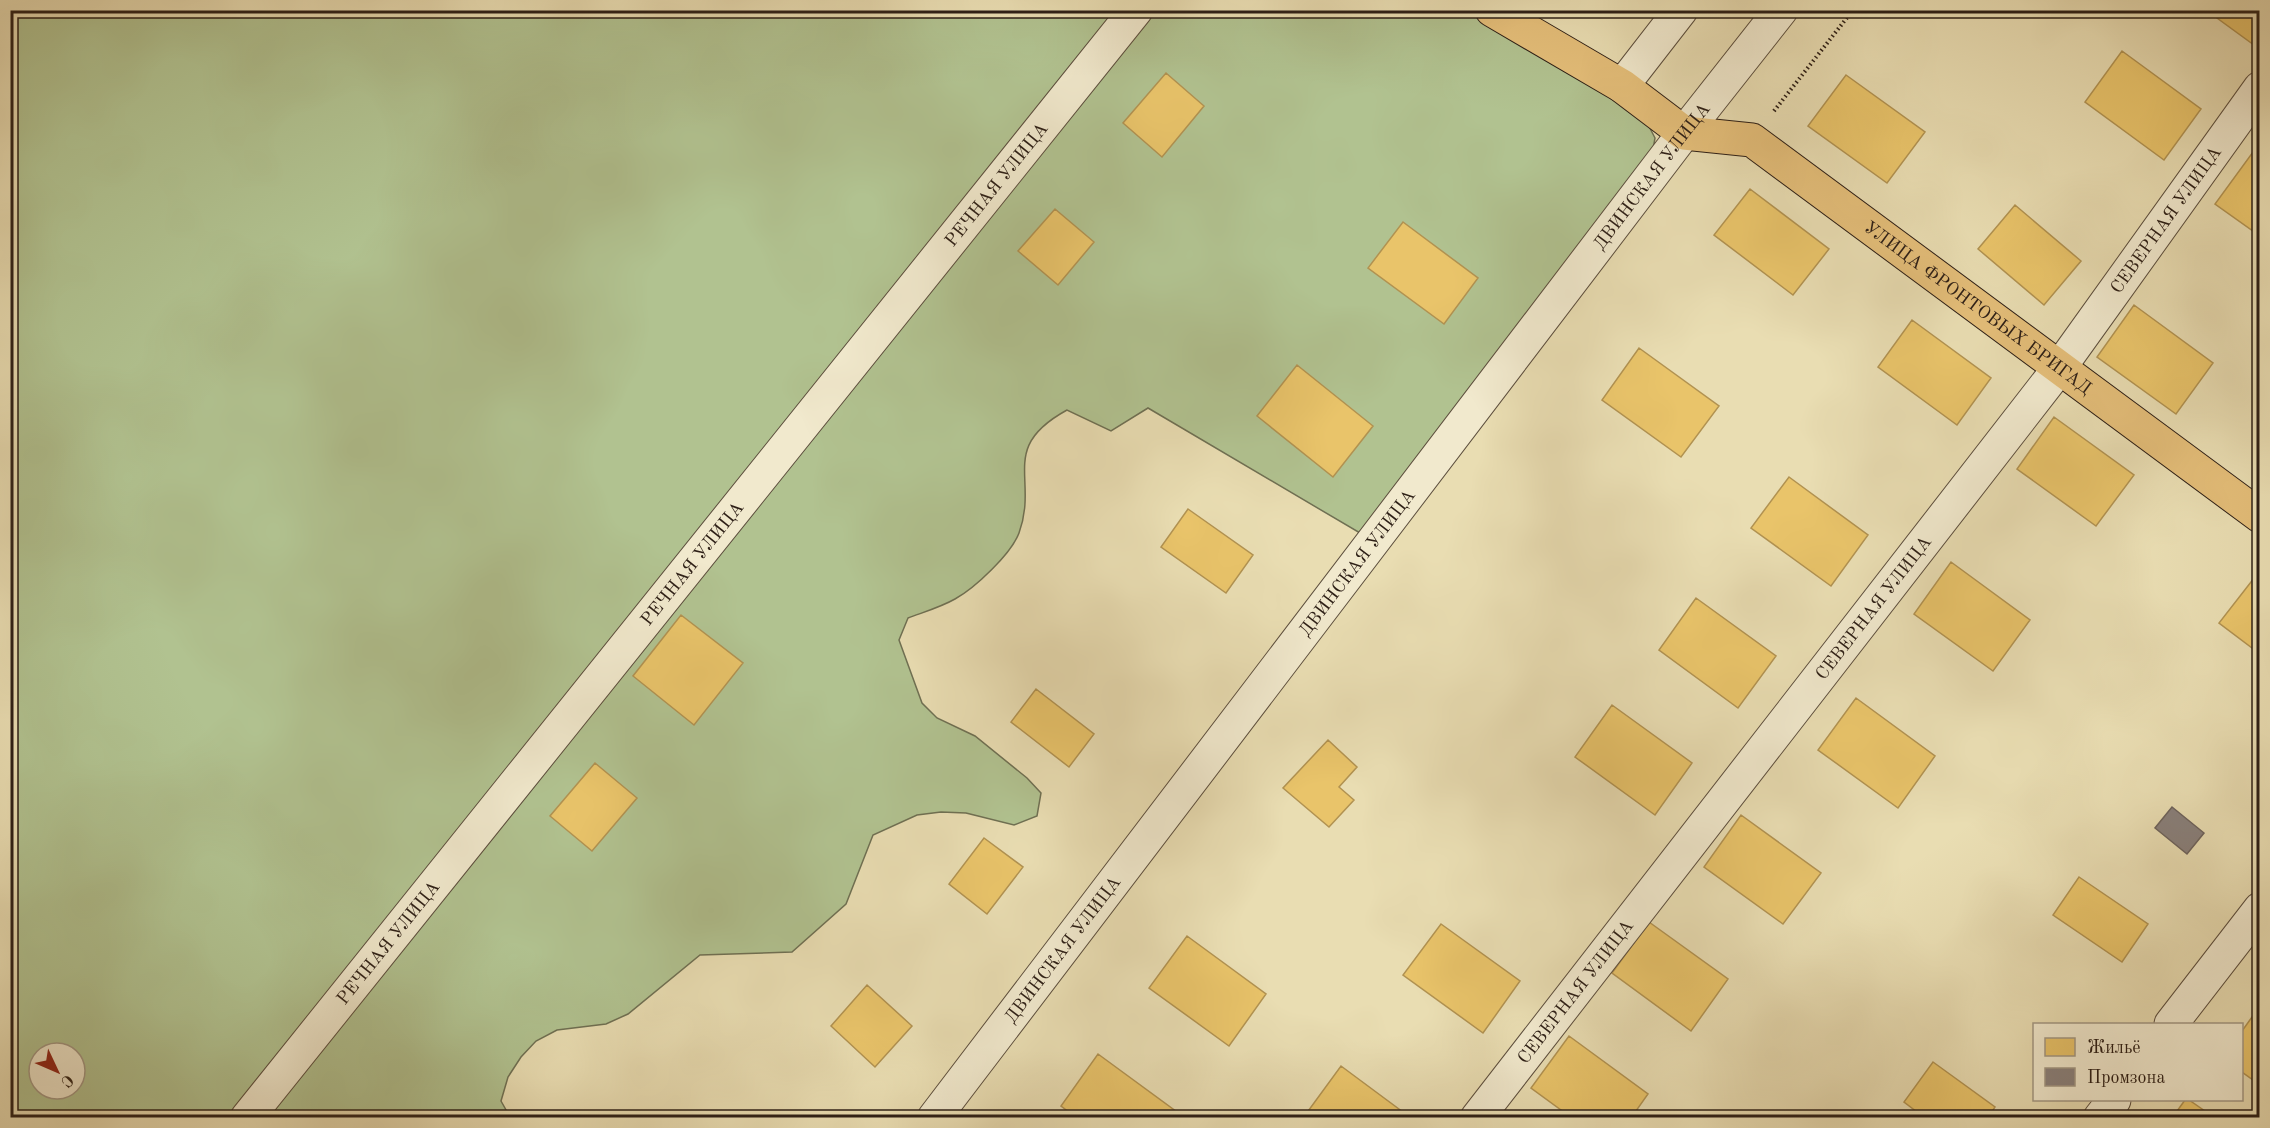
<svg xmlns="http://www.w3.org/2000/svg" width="2270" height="1128" font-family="'Old Standard TT',serif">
<rect width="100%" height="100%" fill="#e9ddb2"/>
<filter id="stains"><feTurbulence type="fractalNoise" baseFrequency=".00333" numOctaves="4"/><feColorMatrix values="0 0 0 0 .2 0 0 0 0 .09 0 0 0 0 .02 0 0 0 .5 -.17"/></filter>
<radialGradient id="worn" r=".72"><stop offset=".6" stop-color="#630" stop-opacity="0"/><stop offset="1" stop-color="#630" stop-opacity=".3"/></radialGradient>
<path fill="#b1c290" stroke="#6f7053" stroke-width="1.5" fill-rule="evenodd" d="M10 11H1475L1640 109 1655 138 1651 161 1360 533 1148 408 1111 431 1067 410C998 448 1039 478 1019 533 1011 554 975 588 955 599 941 607 924 612 908 618L899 640 922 703 937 718 975 736 1027 778 1041 793 1037 816 1014 825 966 813 941 812 917 815 873 835 846 904 792 952 700 955 628 1014 606 1024 557 1030 536 1041 521 1057 508 1077 501 1101 510 1117H11ZM39 1053H75V1089H39Z"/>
<path fill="#e9c46a" stroke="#b19251" stroke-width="1.5" d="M2206 10H2260V38L2254 45Z
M2122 51 2201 109 2164 160 2085 102Z
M1166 73 1204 106 1162 157 1123 123Z
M1846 75 1925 132 1887 183 1808 126Z
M2253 152 2260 157V236L2215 204Z
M1750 189 1829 249 1793 295 1714 235Z
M2015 205 2081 261 2044 305 1978 249Z
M1055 209 1094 242 1058 285 1018 251Z
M1403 222 1478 278 1444 324 1368 268Z
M2134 305 2213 363 2176 414 2097 357Z
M1912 320 1991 378 1957 425 1878 367Z
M1639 348 1719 406 1681 457 1602 400Z
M1297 365 1373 426 1333 477 1257 416Z
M2054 417 2134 475 2096 526 2017 469Z
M1789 477 1868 535 1831 586 1751 528Z
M1188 509 1253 555 1226 593 1161 547Z
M1951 562 2030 620 1993 671 1914 614Z
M2258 573 2260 574V654L2219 623Z
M1696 598 1776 656 1738 708 1659 650Z
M681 615 743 663 694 725 633 676Z
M1036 689 1094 734 1069 767 1011 722Z
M1856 698 1935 756 1898 808 1818 750Z
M1612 705 1692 763 1655 815 1575 757Z
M1328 740 1357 767 1339 787 1354 800 1329 827 1283 788Z
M595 763 637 798 592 851 550 816Z
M1741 815 1821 873 1783 924 1704 867Z
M984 838 1023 867 987 914 949 884Z
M2079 877 2148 924 2122 962 2053 915Z
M1649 922 1728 979 1691 1031 1612 973Z
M1441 924 1520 981 1483 1033 1403 975Z
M1187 936 1266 994 1229 1046 1149 988Z
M867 985 912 1026 875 1067 831 1026Z
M2252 1017 2260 1022V1085L2242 1072V1031Z
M1569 1036 1648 1094 1631 1118H1572L1531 1088Z
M1098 1054 1177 1112 1173 1118H1077L1061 1106Z
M1933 1062 1995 1107 1988 1118H1925L1904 1102Z
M1341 1066 1411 1118H1303Z
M2185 1100H2189L2215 1118H2172Z"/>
<path fill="#8a817c" stroke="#6e645d" stroke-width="1.5" d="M2172 807 2204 833 2187 854 2155 828Z"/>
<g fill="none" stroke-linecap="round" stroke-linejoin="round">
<defs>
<g id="minor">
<path d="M1622 86 1681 10"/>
<path d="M2171 1024 2260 909"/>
<path id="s1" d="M247 1118 1136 10"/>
<path id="s2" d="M934 1118 1684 133 1781 10"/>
<path id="s3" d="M1477 1118 2060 367 2260 88"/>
<path d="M2100 1118 2114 1100"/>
</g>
<g id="major">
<path id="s4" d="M1492 10 1622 86 1684 133 1752 140 2260 516"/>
</g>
</defs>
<use href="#minor" stroke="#5c4e3d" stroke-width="35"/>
<use href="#major" stroke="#2d1f16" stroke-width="35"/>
<path stroke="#2d1f16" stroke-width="4" stroke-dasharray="1.5 3" stroke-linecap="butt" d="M1774 111 1853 10"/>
<use href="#minor" stroke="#f1e9cd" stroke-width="33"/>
<use href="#major" stroke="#e4be79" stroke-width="33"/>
</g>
<g text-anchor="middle" stroke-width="6" stroke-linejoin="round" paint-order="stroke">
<g font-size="18" fill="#2d1f16" stroke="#f1e9cd">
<text dy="6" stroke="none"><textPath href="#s2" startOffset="1184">ДВИНСКАЯ УЛИЦА</textPath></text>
<text dy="6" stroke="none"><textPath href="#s1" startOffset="1197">РЕЧНАЯ УЛИЦА</textPath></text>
<text dy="6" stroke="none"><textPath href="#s3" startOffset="1132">СЕВЕРНАЯ УЛИЦА</textPath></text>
<text dy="6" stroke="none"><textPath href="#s4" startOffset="578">УЛИЦА ФРОНТОВЫХ БРИГАД</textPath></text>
<text dy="6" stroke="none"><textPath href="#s1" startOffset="711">РЕЧНАЯ УЛИЦА</textPath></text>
<text dy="6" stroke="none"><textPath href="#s2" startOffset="698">ДВИНСКАЯ УЛИЦА</textPath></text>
<text dy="6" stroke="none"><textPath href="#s3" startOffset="646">СЕВЕРНАЯ УЛИЦА</textPath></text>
<text dy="6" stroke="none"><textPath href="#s1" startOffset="225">РЕЧНАЯ УЛИЦА</textPath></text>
<text dy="6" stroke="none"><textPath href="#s2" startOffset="212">ДВИНСКАЯ УЛИЦА</textPath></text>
<text dy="6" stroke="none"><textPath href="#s3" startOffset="160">СЕВЕРНАЯ УЛИЦА</textPath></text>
</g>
</g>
<rect width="2270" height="1128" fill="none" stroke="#e9ddb2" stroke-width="36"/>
<rect x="12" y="12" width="2246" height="1104" fill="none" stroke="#2d1f16" stroke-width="3"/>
<rect x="18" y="18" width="2234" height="1092" fill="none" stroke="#2d1f16" stroke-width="1.5"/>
<rect x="2033" y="1023" width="210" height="78" fill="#f1e9cd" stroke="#a39884" stroke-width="1.5"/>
<rect x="2045" y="1038" width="30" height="18" fill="#e9c46a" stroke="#a39884" stroke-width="1.5"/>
<text x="2087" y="1053" font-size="18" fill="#2d1f16">Жильё</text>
<rect x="2045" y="1068" width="30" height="18" fill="#8a817c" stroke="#a39884" stroke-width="1.5"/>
<text x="2087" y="1083" font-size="18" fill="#2d1f16">Промзона</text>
<g transform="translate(57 1071) rotate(134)"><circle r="28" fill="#f1e9cd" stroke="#a39884" stroke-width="1.5"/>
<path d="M0-4.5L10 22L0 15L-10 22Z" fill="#8f2418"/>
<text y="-9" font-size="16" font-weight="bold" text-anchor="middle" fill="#2d1f16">С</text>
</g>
<rect width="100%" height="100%" filter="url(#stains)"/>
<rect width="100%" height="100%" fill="url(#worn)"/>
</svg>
